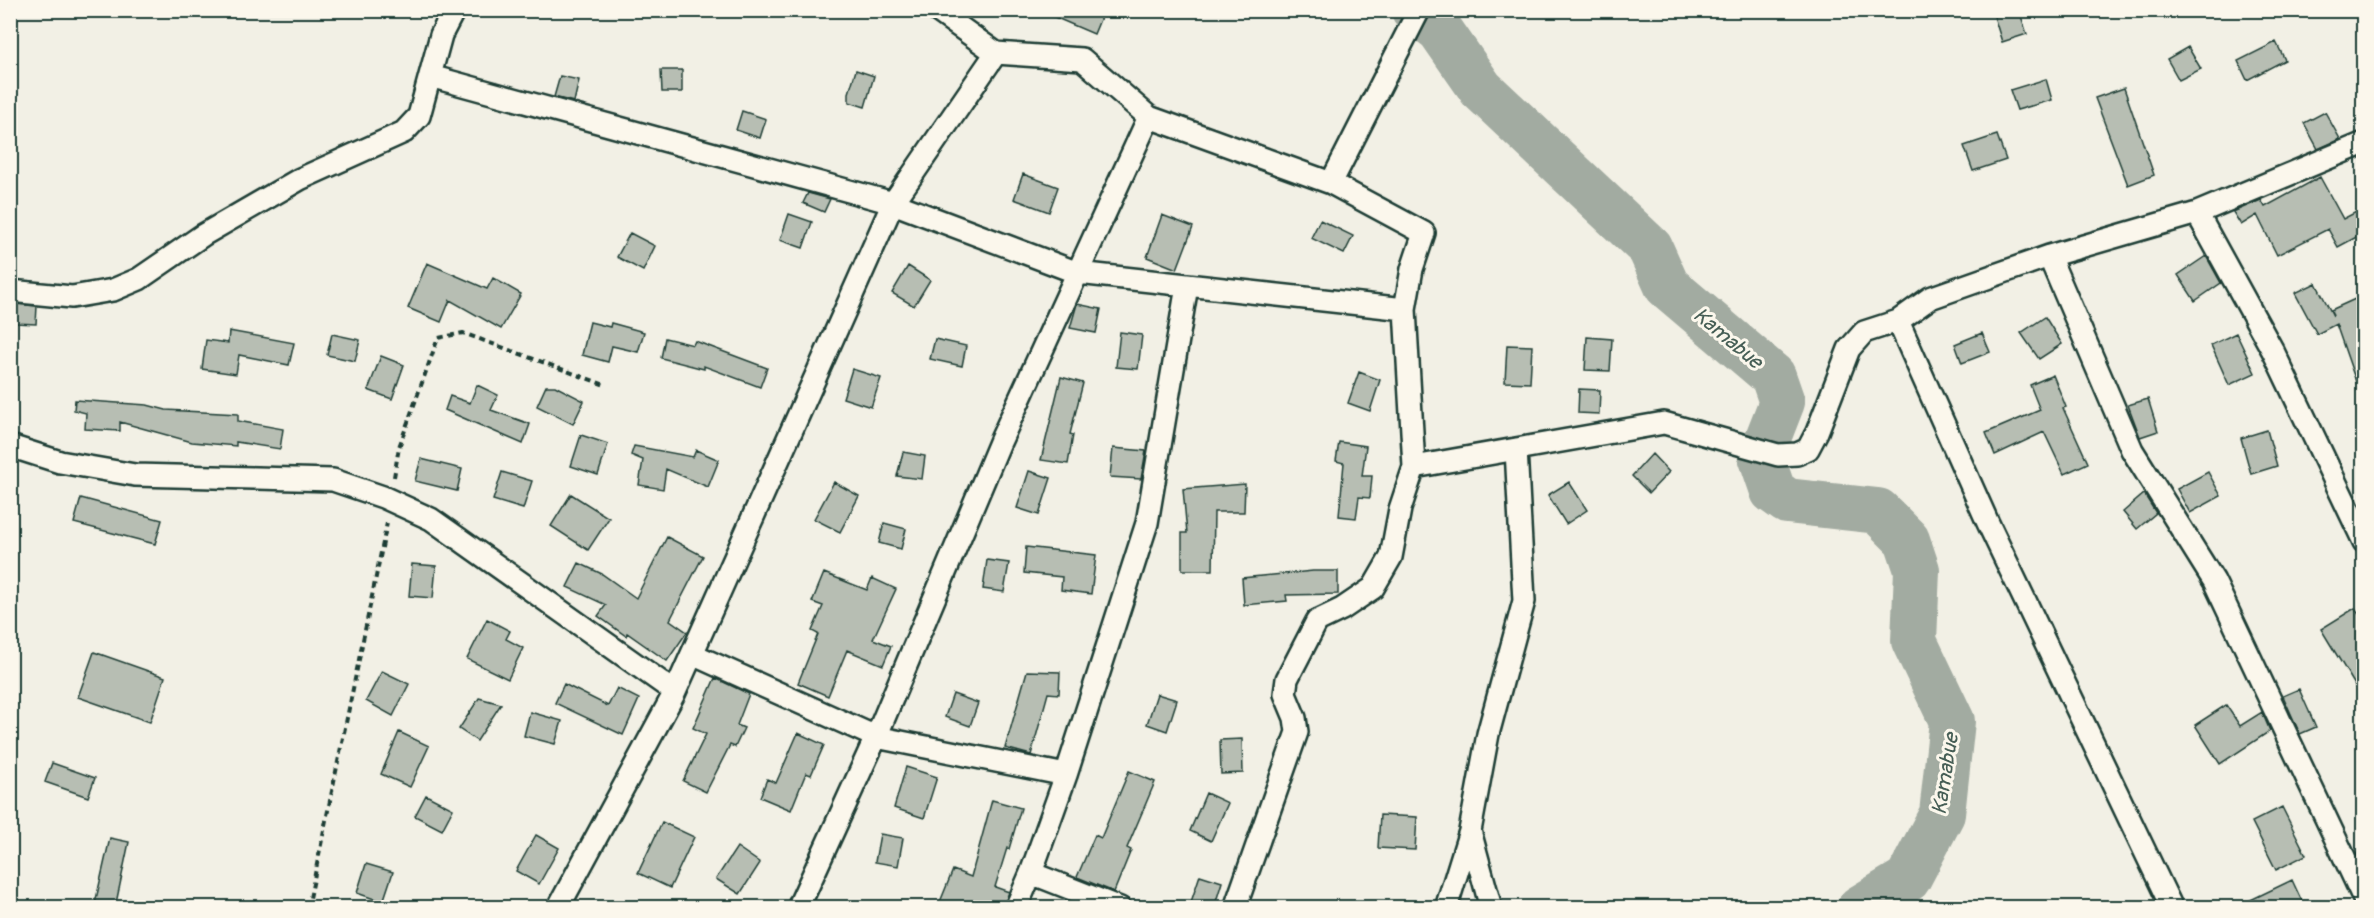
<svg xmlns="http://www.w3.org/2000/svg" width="2374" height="918" font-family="Pangolin,sans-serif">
<rect width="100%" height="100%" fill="#f2f0e5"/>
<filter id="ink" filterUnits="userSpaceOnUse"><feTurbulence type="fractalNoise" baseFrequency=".0167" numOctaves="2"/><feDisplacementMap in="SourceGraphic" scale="12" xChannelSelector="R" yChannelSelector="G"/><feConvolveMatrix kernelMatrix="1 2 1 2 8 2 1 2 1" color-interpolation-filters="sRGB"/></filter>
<g filter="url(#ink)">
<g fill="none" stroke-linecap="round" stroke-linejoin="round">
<path stroke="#a2aba1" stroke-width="46" d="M1414 10 1440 30 1481 89 1650 248 1667 286 1773 376 1782 402 1761 456 1773 491 1787 501 1878 511 1907 540 1917 570 1914 641 1952 721 1942 814 1908 879 1860 908"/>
</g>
<path fill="#b7beb3" stroke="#1f3d34" stroke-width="1.5" d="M1038 10H1104L1094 34Z
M1992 10H2019L2027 34 2002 42Z
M2276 42 2285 60 2247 80 2238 61Z
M2188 47 2201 69 2179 80 2167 59Z
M661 70H682V92H662Z
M856 70 874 76 865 107 849 102V93Z
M560 76 579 80 574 102 554 97Z
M2046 79 2052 100 2017 110 2010 90Z
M2124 88 2154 175 2128 185 2095 98Z
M742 111 766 119 760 138 736 130Z
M2325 112 2340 139 2318 149 2304 123Z
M1997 135 2006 160 1973 171 1964 146Z
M1023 174 1058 187 1049 212 1014 199Z
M2320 177 2343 219 2364 208V233L2338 247 2328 229 2277 255 2257 215 2241 225 2233 212 2261 200 2265 207Z
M808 193 830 199 824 212 803 203Z
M789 214 812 222 803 248 780 240Z
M1162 215 1193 227 1177 269 1147 257Z
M1320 220 1353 236 1344 254 1311 238Z
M630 233 655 246 643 271 617 257Z
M2206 256 2221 283 2195 301 2178 275Z
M427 263 487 289 493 278 521 294 501 329 450 300 441 322 408 308Z
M908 266 930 280 914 306 892 293Z
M2316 283 2333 316 2331 310 2364 295V392L2360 393 2336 324 2317 334 2295 293Z
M15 304 37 306 36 324 15 323Z
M1077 304 1101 309 1096 333 1070 328Z
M2045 317 2062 344 2039 359 2021 333Z
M590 322 610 327 611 323 644 332 638 352 612 346 608 362 582 355Z
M229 331 294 343 289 365 239 355 236 374 202 369 206 340 228 343Z
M1120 332 1142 335 1138 369 1116 367Z
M1982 333 1990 352 1962 363 1955 344Z
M2236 333 2255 373 2229 385 2211 345Z
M332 334 360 340 355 361 327 355Z
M1587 337 1612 339 1610 371 1585 370Z
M665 338 693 345 695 341 767 368 760 387 704 366V369L661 358Z
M935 339 966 346 962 366 930 359Z
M1507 345 1532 346 1530 383 1505 382Z
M381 356 404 365 392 399 368 390Z
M852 369 881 378 871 407 843 398Z
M1359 372 1380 380 1370 411 1348 403Z
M2053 375 2066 407 2063 408 2088 463 2064 474 2044 432 1995 455 1986 433 2040 410 2030 385Z
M1061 377 1083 383 1070 434 1073 435 1068 464 1041 460Z
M477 385 498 395 491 410 530 424 523 444 445 410 450 396 470 403Z
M546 386H555L584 401 573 424 537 406Z
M1579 389 1600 390 1599 414 1578 413Z
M2148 399 2158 431 2140 437 2128 405Z
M75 400 147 405 166 410 238 414V421L283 429 280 449 236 442V446L192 442 120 422V431L85 429 86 413 74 410Z
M2267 430 2277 466 2251 474 2241 438Z
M581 435 608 444 598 475 571 466Z
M1339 442 1366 446 1362 476H1372L1370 498 1359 497 1356 518 1339 516 1344 463 1336 461Z
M634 446 693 457 696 450 719 460 708 487 666 469 663 489 639 485 643 460 631 455Z
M1113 448 1146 451 1141 479 1110 477Z
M903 452 925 456 922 479 897 476Z
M1652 454 1669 472 1649 493 1632 476Z
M421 459 462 469 457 491 415 481Z
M1029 471 1051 478 1039 515 1017 508Z
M502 472 532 481 523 509 493 500Z
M2208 472 2221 496 2190 513 2177 489Z
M834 482 859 496 840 532 814 519Z
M1569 482 1587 510 1566 524 1548 495Z
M1245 484 1244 512H1214L1213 570H1182V533H1187L1183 489Z
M571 494 609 518 588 550 551 526Z
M2144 494 2156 513 2137 529 2123 512Z
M81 498 162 520 155 544 74 523Z
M884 523 906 529 901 549 879 543Z
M667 537 703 556 670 620 687 632 667 661 627 633 626 636 598 616 606 605 567 587 579 563 602 574 636 598Z
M1026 547 1096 555 1091 594 1061 590 1062 577 1024 573Z
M987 560 1009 563 1004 592 983 589Z
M412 564 436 566 433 598 409 596Z
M1313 571H1338V594L1286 595 1287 601 1244 605 1242 578Z
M824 573 867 590 872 578 896 589 873 639 891 646 883 665 847 650 828 696 798 683 818 634 812 631 823 606 812 602Z
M2355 608 2364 622V700L2321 629Z
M487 619 510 631 506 639 523 648 508 679 467 659Z
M94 652 165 677 150 722 78 697Z
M382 671 409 684 393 716 366 701Z
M1027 671 1060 672 1059 694 1048 693 1031 755 1005 748Z
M715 678 749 694 737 725 744 728 735 747 730 745 706 792 683 781 706 734 693 728Z
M564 684 608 706 617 688 639 699 623 735 555 703Z
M2299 689 2316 727 2300 734 2283 696Z
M953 694 978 703 970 726 945 717Z
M1157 694 1177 700 1167 731 1147 724Z
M479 698 501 704 477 741 459 729Z
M2226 705 2240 726 2262 712 2270 731 2220 764 2195 725Z
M530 712 562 721 555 744 524 736Z
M399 732 429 746 410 787 381 774Z
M798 733 824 745 811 775 806 773 791 810 760 797 767 779 776 783Z
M1242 739 1243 773 1221 774 1220 740Z
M52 763 95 778 88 797 45 782Z
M906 767 937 777 924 818 894 808Z
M1129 771 1155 782 1127 848 1131 850 1114 892 1077 877 1095 835 1101 838Z
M1206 793 1228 803 1211 841 1190 831Z
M426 795 453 809 442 830 415 816Z
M992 800 1021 808 1009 849 1007 848 995 887 1009 892 1003 908H954L940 902 953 870 971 877Z
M2282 807 2306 855 2276 870 2252 822Z
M1380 815 1417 817 1415 850 1378 848Z
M662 822 694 837 670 888 638 873Z
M880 834 903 838 898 866 875 862Z
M536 835 559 848 539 884 516 871Z
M110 838 129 842 115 908H94Z
M737 847 760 863 740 894 716 879Z
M366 864 393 872 383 902 357 893Z
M1200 875 1222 882 1214 908H1189Z
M2292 880 2305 908H2234Z"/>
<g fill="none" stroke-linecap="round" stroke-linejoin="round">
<defs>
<path id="minor" d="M936 10 996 53 1082 59 1149 117 1331 183
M430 76 893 203 1078 273 1405 309
M2197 213 2273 351 2364 542
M2049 256 2132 450 2214 581 2364 899
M10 291 72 297 113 290 139 279 203 235 300 179 404 132 419 116 441 35 454 10
M1898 321 1988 523 2172 908
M10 446 60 462 135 475 333 480 383 497 431 519 675 692
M1414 467 1664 423 1778 455 1797 454 1808 449 1817 432 1849 349 1864 332 1898 321 1930 298 2049 256 2197 213 2364 143
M692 654 876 737 1066 775
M1470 831 1491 908
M1031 873 1120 908
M558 908 675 692 893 203 996 53
M798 908 876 737 1000 442 1149 117
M1016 908 1031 873 1066 775 1147 523 1187 286
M1235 908 1297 732 1295 718 1285 694 1287 679 1317 621 1342 609 1373 588 1391 557 1400 509 1414 467 1405 309 1412 269 1424 233 1331 183 1419 10
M1446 908 1470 831 1488 734 1524 601 1516 449"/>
</defs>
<use href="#minor" stroke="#1f3d34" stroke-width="26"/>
<path stroke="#1f3d34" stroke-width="4" stroke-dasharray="6 4.5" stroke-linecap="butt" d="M394 477 399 447 438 338 463 333 605 385
M308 908 387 523"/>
<use href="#minor" stroke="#fbf7ec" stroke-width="21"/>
</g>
</g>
<g text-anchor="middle" stroke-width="6" stroke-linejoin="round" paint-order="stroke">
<g font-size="21" font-style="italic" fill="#465e55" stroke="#fbf7ec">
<text transform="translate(1728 338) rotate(40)" y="7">Kamabue</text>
<text transform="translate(1945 774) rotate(-81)" y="7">Kamabue</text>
</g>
</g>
<rect width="2374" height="918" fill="none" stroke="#fbf7ec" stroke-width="36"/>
<rect x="18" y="18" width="2338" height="882" fill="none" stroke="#1f3d34" stroke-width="2" filter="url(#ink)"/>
</svg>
